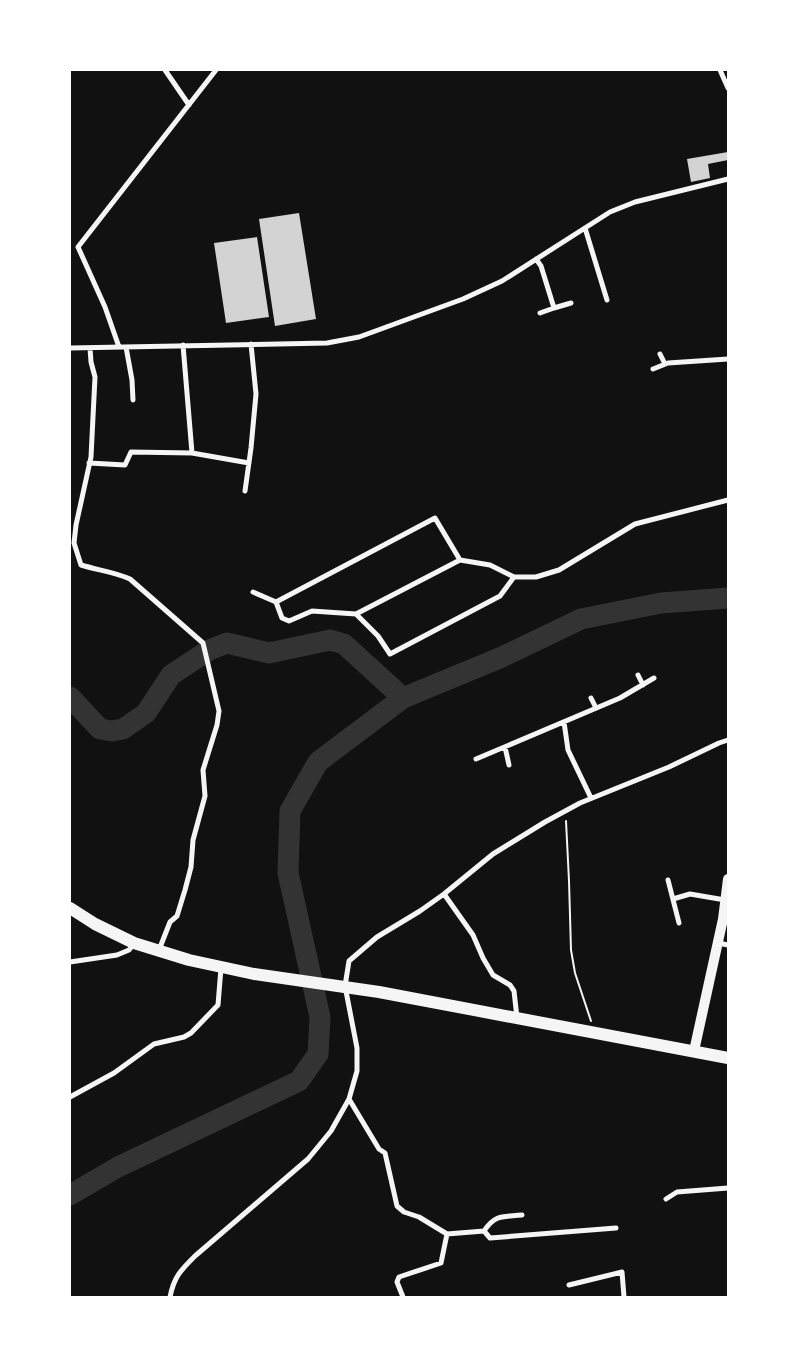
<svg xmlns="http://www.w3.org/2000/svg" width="798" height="1367" font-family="'Fira Sans Condensed',sans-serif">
<rect width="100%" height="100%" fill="#111"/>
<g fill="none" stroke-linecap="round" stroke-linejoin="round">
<path stroke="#333" stroke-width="21" d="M70 697 100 729 112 731 123 729 146 713 171 675 209 650 227 643 269 653 330 640 344 644 403 698
M70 1195 118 1167 299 1081 318 1054 320 1017 288 873 290 811 318 762 403 698 502 657 581 619 661 603 728 598"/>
</g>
<path fill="#d3d3d3" d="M728 152V160L708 164 710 178 691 182 687 159Z
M299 213 316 319 275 326 259 219Z
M257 237 269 317 226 323 214 243Z"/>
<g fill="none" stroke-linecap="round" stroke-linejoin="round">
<path stroke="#f5f5f5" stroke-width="2" d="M566 821 569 881 571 950 575 973 591 1021"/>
<path stroke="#f5f5f5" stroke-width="5" d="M165 70 189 105
M720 70 728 88
M585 228 607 300
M536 259 541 266 554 308 540 313
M554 308 571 303
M183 345 192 453
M119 347 105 307 78 247 216 70
M126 347 132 380 133 400
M70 348 327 343 359 337 463 299 502 281 610 212 635 202 728 179
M90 348 91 362 95 377 91 457 76 525 74 543 81 565C97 570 115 572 130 579L203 643 219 711 217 725 203 770 205 796 193 840 191 867 185 890 177 916 170 922 159 950
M660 354 665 364
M653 369 668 363 728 359
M89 463 125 465 131 452 192 453 249 463
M245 491 251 448 256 394 251 344
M253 592 276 602 282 618 289 621 312 611 356 614 378 636 390 654 500 596 514 577
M276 602 435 518 460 560
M356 614 460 560 490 565 514 577H536L559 570 635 524 728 500
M638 675 643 685
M591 698 596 708
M564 722 568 750 591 798
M505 747 509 765
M476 759 620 698 654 678
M668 880 679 923
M444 894 473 935 483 958 493 975 510 985 514 991 517 1018
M673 899 690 894 725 900
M718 943 728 945
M70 962 117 955 129 950 134 944
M70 1097 114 1073 154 1044 184 1037 191 1033 218 1005 221 968
M349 1099 379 1149 385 1153 397 1206 404 1212 419 1217 447 1234
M666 1199 677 1192 728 1188
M484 1231C495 1214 503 1217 522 1215
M569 1285 622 1272 624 1297
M170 1297C174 1277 180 1271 195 1256L308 1159 331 1131 349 1099 357 1071V1048L345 986 349 961 377 937 420 911 444 894 493 854 545 822 580 803 669 767 719 743 728 740
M403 1297 397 1282 399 1277 441 1263 447 1234 484 1231 490 1238 616 1228"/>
<path stroke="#f5f5f5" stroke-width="10" d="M694 1051 723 919 728 879"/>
<path stroke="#f5f5f5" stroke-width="12" d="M70 908 95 924 134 943 189 960 254 974 379 992 728 1058"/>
</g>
<rect width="798" height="1367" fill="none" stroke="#ffffff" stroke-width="142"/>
</svg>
